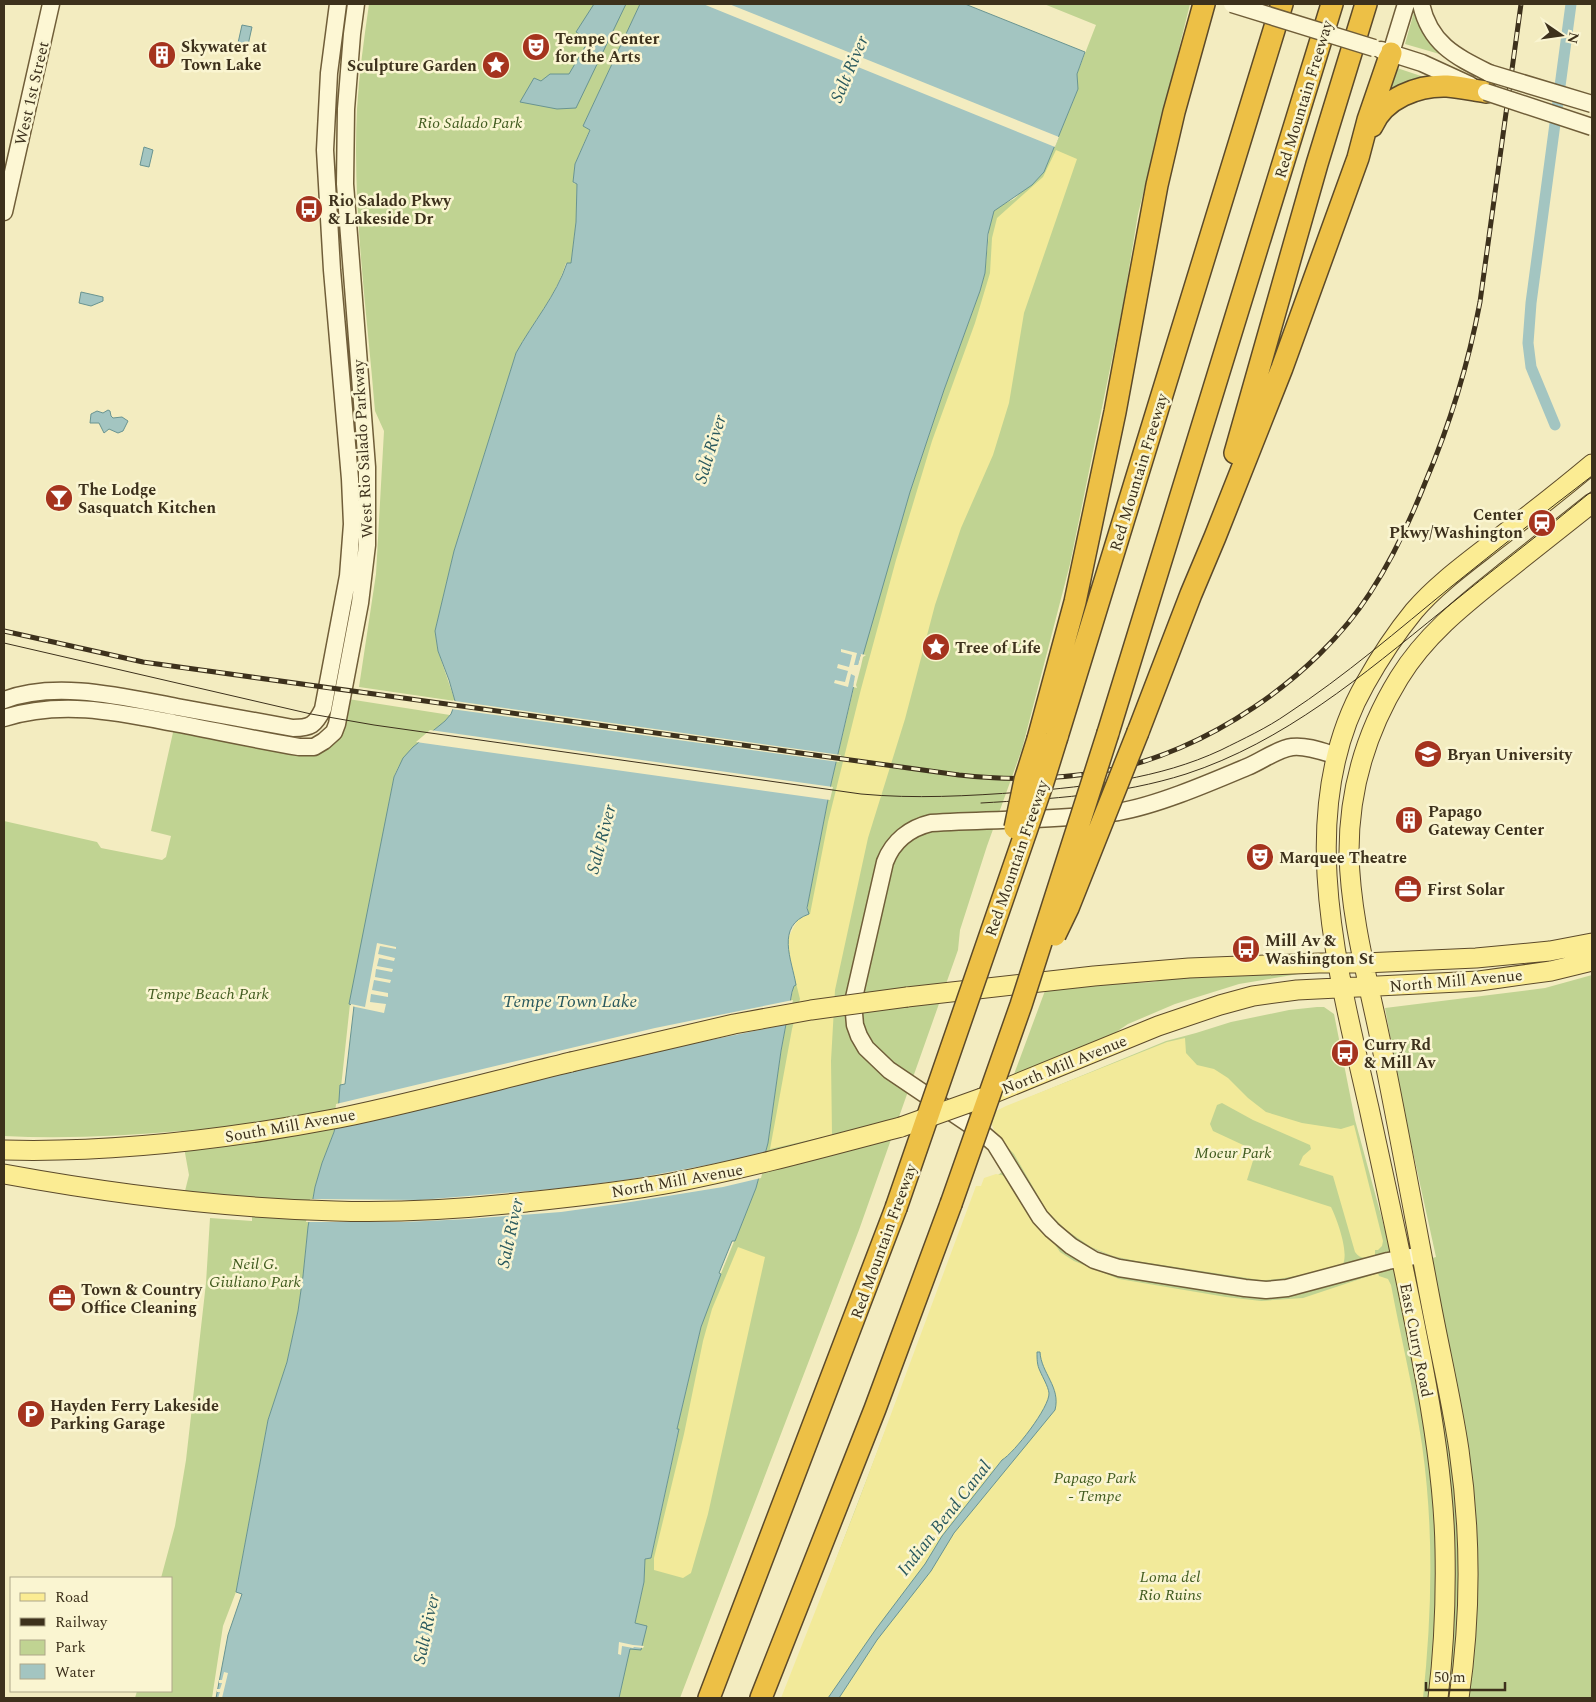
<svg xmlns="http://www.w3.org/2000/svg" width="1596" height="1702" font-family="Spectral,serif">
<rect width="100%" height="100%" fill="#f3ecc0"/>
<path fill="#c0d392" d="M369 4H640L583 126 590 129 575 164 573 183 577 184 576 222 571 263H566C556 296 533 322 516 353L454 551 435 631 438 651 455 701 359 687 376 574 384 431 375 411C367 312 352 208 357 109 359 74 364 39 369 4Z
M1044 4H1190L1138 214 1123 305 1070 564 1022 749 987 846 960 930 958 950 859 1230 680 1698H619L644 1582 645 1559 651 1558 679 1430 677 1429 701 1327 708 1305 756 1188 768 1143 781 1051 808 911V903L831 784 854 687 875 609 910 492 944 390 980 291 985 273 990 222 994 211 998 207 1014 199 1044 172 1078 89 1077 74 1096 25Z
M1416 11 1443 55 1405 44 1414 12Z
M1397 68 1433 80 1387 97Z
M348 699 450 715C431 739 405 746 394 777L350 1004 338 1115 334 1132 322 1163 315 1187 308 1227 303 1276 298 1311 287 1362 268 1420 236 1592 223 1626 212 1698H135L137 1691H171V1578H161L175 1526 186 1460 206 1283 210 1218 252 1221V1197L185 1191 189 1175 181 1131C122 1136 63 1139 4 1136V821L97 842 101 848 162 860 166 857 171 836 151 831 174 728 312 752Z
M1304 973 1239 984 1175 1004 1128 1024 1100 1043 1013 1077 1046 988 1153 982 1172 978Z
M1592 975V1698H783L978 1189 1005 1170 1033 1219 1121 1276 1249 1298 1267 1299 1296 1295 1436 1257 1404 1111 1385 1008 1545 988Z
M1317 1007H1324L1334 1014 1355 1120 1391 1252C1351 1263 1300 1282 1260 1282 1234 1278 1207 1274 1181 1270 1131 1262 1078 1255 1046 1211 1028 1186 1015 1158 998 1133L1008 1106 1166 1041 1196 1033 1231 1022 1289 1010Z"/>
<path fill="#f2ea9a" d="M1056 150 1077 159 1024 313 1009 403 993 455 961 528 935 605 905 719 868 838 835 990 831 1061 832 1135 770 1149 792 1029 800 999 788 951 787 940 797 921 805 915 810 914 828 822 861 689 896 560 932 441 975 323 990 273 992 238 997 218 1043 177Z
M1185 1038 1186 1053 1197 1065 1214 1069 1228 1078 1248 1098 1266 1112 1302 1123 1341 1129 1354 1125 1383 1241 1382 1246 1378 1250H1375V1255C1366 1258 1361 1260 1355 1252L1333 1176 1299 1165 1303 1156 1311 1149 1310 1145 1253 1120 1222 1103 1217 1105 1210 1124 1213 1131 1256 1151 1247 1180 1331 1207C1337 1219 1349 1252 1343 1264 1316 1271 1288 1280 1260 1280L1136 1261 1113 1256 1091 1247 1066 1230 1047 1211 1014 1154 996 1135 988 1115 1006 1106 1167 1042Z
M996 1174 1002 1175 1008 1179 1031 1220 1052 1240 1060 1252 1074 1261 1119 1279 1226 1297 1261 1301 1303 1298 1378 1273 1379 1276 1388 1279 1391 1285C1401 1338 1414 1392 1422 1445 1434 1529 1432 1614 1423 1698H781L856 1508 976 1186H981L984 1178Z
M738 1247 765 1257 708 1514 691 1573 683 1578 654 1570V1558L684 1434 703 1341 712 1309Z"/>
<path fill="#a3c5c1" stroke="#699491" d="M594 4H626L576 108 557 109 520 102 534 78 541 81 550 74H569L589 40 576 32Z
M640 4H965L1085 52 1077 74 1078 89 1044 172 1032 185 994 211 988 234 985 273 980 291 944 390 910 492 863 655H861L831 784 808 903 807 908 809 914C775 926 792 960 796 985L794 986 792 992 781 1051 768 1143 756 1188 735 1241H732L719 1273 721 1274 701 1327 677 1429H679L651 1558 645 1559 644 1582 635 1623 647 1626 641 1650 630 1649 619 1698H216L228 1635 242 1594 236 1592 268 1420 287 1362 298 1311 303 1276 308 1227 315 1187 322 1163 334 1132 338 1115 340 1085 345 1084 354 1006 349 1004 394 777 403 758 413 747 445 721 451 714 454 706 455 701 449 680 438 651 435 631 454 551 516 353C533 322 556 296 567 263H571L576 222 577 184 573 182 575 164 590 130 583 126Z
M242 25 252 27 248 45 238 43Z
M144 147 153 150 149 167 140 165Z
M81 292 103 297V301L91 306 79 303Z
M108 410 110 411 111 416 113 418 122 417 128 421 123 431 118 433 109 429 104 433 99 423H90L91 414 97 411 103 413Z
M1037 1352H1040C1041 1373 1061 1387 1055 1410L954 1533 931 1571 877 1640 839 1698H828L876 1629 925 1564 942 1536 1002 1460C1014 1453 1050 1407 1049 1393 1048 1386 1043 1378 1040 1371 1037 1365 1037 1359 1037 1352Z"/>
<path fill="#f3ecc0" d="M703 4H729L1059 137 1055 147Z
M841 649 857 653 854 665H858L861 654 866 655 863 657 861 666 856 685 857 688 853 687 855 676 851 674 848 687 834 683 835 680 845 682 848 671 837 668 838 664 849 667 852 655 841 652Z
M453 700 455 701 841 755 839 762 451 709Z
M430 730 790 781 833 787 830 800 416 742Z
M377 943 396 947V949L380 946 378 954 395 958 394 961 379 958 377 966 393 969 392 972 376 969 375 977 391 980 390 983 374 980 372 990 388 993V997L371 994 370 1002 386 1004 384 1013 351 1006V1004L365 1007Z
M793 1000 788 1024 667 1049 515 1085 335 1114 336 1104 655 1028Z
M768 1152 761 1178 723 1187 618 1204 561 1212 468 1219 404 1222H306L310 1199 420 1200 565 1188 632 1179 734 1160Z
M619 1642 633 1645 644 1646 643 1648 634 1647 633 1648 622 1646 621 1655 618 1654Z
M224 1672 228 1673 222 1698H218L220 1692H217V1689H220L222 1683H219V1680H222Z"/>
<g fill="none" stroke-linecap="round" stroke-linejoin="round">
<path stroke="#a3c5c1" stroke-width="11" d="M1555 425 1531 367 1528 343 1531 303 1571 4"/>
<defs>
<path id="secondary" d="M1421 4C1430 44 1455 56 1489 73
M1381 50 1422 63 1470 85
M1391 53 1406 4
M4 212 51 4
M4 700C56 680 124 697 177 707 216 714 254 721 293 728 311 728 315 725 323 709L348 576 352 524 350 479 332 270 325 150 329 73 338 4
M4 718C62 700 117 712 174 723 216 731 257 740 299 747H314L324 741 334 732 337 724 360 603 367 545V467L345 184 346 109 352 34 356 4
M1337 756C1324 752 1306 745 1292 747 1277 749 1262 761 1247 767 1209 783 1158 805 1118 812 1057 821 993 819 931 823 910 828 893 841 885 862L853 1002 855 1025 859 1036 866 1048 889 1070 981 1132 995 1144 1040 1217 1052 1230 1071 1246 1094 1260 1119 1268 1245 1288 1266 1290 1287 1288 1388 1261 1421 1255"/>
<path id="primary" d="M907 997 1094 976 1189 968 1319 963H1364L1476 958 1550 951 1592 943
M982 1098 1158 1026 1220 1005 1253 996 1297 990 1479 981 1551 971 1592 961
M4 1150C116 1153 229 1139 339 1118 417 1102 493 1081 571 1062
M4 1174C113 1194 223 1208 335 1211 398 1213 463 1209 526 1202 574 1197 623 1192 671 1183 749 1168 825 1147 901 1127
M1438 1698C1444 1649 1446 1599 1445 1549 1444 1486 1434 1423 1422 1361 1406 1276 1387 1192 1369 1108 1339 975 1292 812 1365 684 1379 659 1396 633 1414 611 1437 584 1468 562 1496 540 1529 515 1561 490 1592 464
M1459 1698C1471 1616 1471 1532 1459 1450 1452 1403 1441 1356 1432 1309 1416 1225 1401 1142 1384 1058 1371 991 1350 920 1349 852 1349 790 1367 730 1399 678 1426 634 1465 604 1505 572 1534 549 1563 526 1592 503"/>
<path id="highway" d="M1372 126C1384 98 1418 85 1447 86 1460 87 1473 90 1486 92
M1235 453 1317 164 1366 4
M1138 732 1191 594 1215 537 1282 368 1358 158 1368 120 1391 53
M1108 733 1332 4
M1057 737 1282 4
M1038 739 1075 602 1115 412 1157 185 1174 112 1204 4
M709 1698 896 1208
M761 1698 875 1409 951 1204"/>
</defs>
<use href="#secondary" stroke="#705e39" stroke-width="19"/>
<use href="#primary" stroke="#5c4a2a" stroke-width="21"/>
<use href="#highway" stroke="#5c4a2a" stroke-width="24"/>
<use href="#secondary" stroke="#fdf7d4" stroke-width="16"/>
<use href="#primary" stroke="#fbec93" stroke-width="19"/>
<use href="#highway" stroke="#edc046" stroke-width="21"/>
<path stroke="#3d311c" stroke-width="1" d="M4 643 311 714 374 725 861 794C915 799 968 796 1023 792 1090 786 1159 779 1221 750 1243 739 1267 728 1287 714 1345 676 1398 630 1452 586 1498 549 1545 512 1592 476
M981 803C1050 799 1120 795 1186 774 1284 742 1363 675 1442 611 1491 571 1543 532 1592 491"/>
<defs>
<path id="rail" d="M4 631 143 662 959 775C1006 780 1057 780 1104 771 1204 754 1316 677 1370 593 1393 558 1410 521 1425 483 1450 424 1468 366 1480 302L1521 4"/>
</defs>
<use href="#rail" stroke="#3d311c" stroke-width="5"/>
<use href="#rail" stroke="#faf5d1" stroke-width="3" stroke-dasharray="9" stroke-linecap="butt"/>
<defs>
<path id="secondary-bridge" d="M1232 4 1374 48
M1489 73 1592 104
M1486 92 1592 127"/>
<path id="primary-bridge" d="M571 1062 734 1024 811 1010 907 997
M901 1127 982 1098"/>
<path id="highway-bridge" d="M1015 828 1025 780 1038 739
M1055 935 1068 908 1138 732
M951 1204 1021 1005 1108 733
M896 1208 1043 782 1057 737"/>
</defs>
<use href="#secondary-bridge" stroke="#705e39" stroke-width="19" stroke-linecap="butt"/>
<use href="#primary-bridge" stroke="#5c4a2a" stroke-width="21" stroke-linecap="butt"/>
<use href="#highway-bridge" stroke="#5c4a2a" stroke-width="24" stroke-linecap="butt"/>
<use href="#secondary-bridge" stroke="#fdf7d4" stroke-width="16"/>
<use href="#primary-bridge" stroke="#fbec93" stroke-width="19"/>
<use href="#highway-bridge" stroke="#edc046" stroke-width="21"/>
</g>
<defs>
<symbol id="theatre-disc" viewBox="-11 -11 22 22"><circle r="9.5" fill="#a5331e" stroke="#faf5d1"/><path d="M-5-5.5Q0-4 5-5.5V0Q5 5 0 6Q-5 5-5 0ZM-3.3-2.5H-1v1.5H-3.3ZM1-2.5H3.3v1.5H1ZM-2.8 1Q0 5.5 2.8 1Z" fill="#fff"/></symbol>
<symbol id="building-disc" viewBox="-11 -11 22 22"><circle r="9.5" fill="#a5331e" stroke="#faf5d1"/><path d="M-4-6H4V6H1V3H-1V6H-4ZM-2.5-4.3h1.7v1.8h-1.7ZM.8-4.3h1.7v1.8H.8ZM-2.5-1h1.7V.8h-1.7ZM.8-1h1.7V.8H.8Z" fill="#fff"/></symbol>
<symbol id="sight-disc" viewBox="-11 -11 22 22"><circle r="9.5" fill="#a5331e" stroke="#faf5d1"/><path d="M0-6L1.8-2.2L6-1.7L2.9 1.2L3.7 5.4L0 3.3L-3.7 5.4L-2.9 1.2L-6-1.7L-1.8-2.2Z" fill="#fff"/></symbol>
<symbol id="bus-disc" viewBox="-11 -11 22 22"><circle r="9.5" fill="#a5331e" stroke="#faf5d1"/><path d="M-5-6H5V4H4V6H2V4H-2V6H-4V4H-5ZM-3.5-4V0h7V-4ZM-3.5 1.2v1.5H-2V1.2ZM2 1.2v1.5H3.5V1.2Z" fill="#fff"/></symbol>
<symbol id="bar-disc" viewBox="-11 -11 22 22"><circle r="9.5" fill="#a5331e" stroke="#faf5d1"/><path d="M-6-5H6L.8 .8V4.5H3.5V6h-7V4.5H-.8V.8Z" fill="#fff"/></symbol>
<symbol id="station-disc" viewBox="-11 -11 22 22"><circle r="9.5" fill="#a5331e" stroke="#faf5d1"/><path d="M-3-6H3Q5-6 5-4V2Q5 4 3 4L4.5 6H3L1.5 4h-3L-3 6H-4.5L-3 4Q-5 4-5 2V-4Q-5-6-3-6ZM-3.5-4v3h7v-3ZM-3.5 1v1.5H-2V1ZM2 1v1.5H3.5V1Z" fill="#fff"/></symbol>
<symbol id="university-disc" viewBox="-11 -11 22 22"><circle r="9.5" fill="#a5331e" stroke="#faf5d1"/><path d="M0-5L7-2L0 1L-7-2ZM-4 1L0 2.5L4 1V4Q0 6-4 4Z" fill="#fff"/></symbol>
<symbol id="office-disc" viewBox="-11 -11 22 22"><circle r="9.5" fill="#a5331e" stroke="#faf5d1"/><path d="M-6-3h4V-5.5h4V-3h4V5H-6ZM-1-4.5V-3h2v-1.5ZM-6 0V1H6V0Z" fill="#fff"/></symbol>
<symbol id="parking-disc" viewBox="-11 -11 22 22"><circle r="9.5" fill="#a5331e" stroke="#faf5d1"/><path d="M-3.5-5.5H1a3.5 3.5 0 0 1 0 7H-1V5.5H-3.5ZM-1-3.4V-.6H.8a1.4 1.4 0 0 0 0-2.8Z" fill="#fff"/></symbol>
</defs>
<g fill-rule="evenodd">
<use href="#theatre-disc" x="520" y="31" width="32" height="32"/>
<use href="#building-disc" x="146" y="39" width="32" height="32"/>
<use href="#sight-disc" x="480" y="49" width="32" height="32"/>
<use href="#bus-disc" x="293" y="193" width="32" height="32"/>
<use href="#bar-disc" x="43" y="482" width="32" height="32"/>
<use href="#station-disc" x="1526" y="507" width="32" height="32"/>
<use href="#sight-disc" x="920" y="631" width="32" height="32"/>
<use href="#university-disc" x="1412" y="738" width="32" height="32"/>
<use href="#building-disc" x="1393" y="804" width="32" height="32"/>
<use href="#theatre-disc" x="1244" y="841" width="32" height="32"/>
<use href="#office-disc" x="1392" y="873" width="32" height="32"/>
<use href="#bus-disc" x="1230" y="933" width="32" height="32"/>
<use href="#bus-disc" x="1329" y="1037" width="32" height="32"/>
<use href="#office-disc" x="46" y="1282" width="32" height="32"/>
<use href="#parking-disc" x="15" y="1398" width="32" height="32"/>
</g>
<g text-anchor="middle" stroke-width="5" stroke-linejoin="round" paint-order="stroke">
<g font-size="16" font-weight="bold" fill="#3d311c" stroke="#faf5d1" text-anchor="start">
<text x="555" y="44">Tempe Center<tspan x="555" dy="18">for the Arts</tspan></text>
<text x="181" y="52">Skywater at<tspan x="181" dy="18">Town Lake</tspan></text>
<text x="477" y="71" text-anchor="end">Sculpture Garden</text>
<text x="328" y="206">Rio Salado Pkwy<tspan x="328" dy="18">&amp; Lakeside Dr</tspan></text>
<text x="78" y="495">The Lodge<tspan x="78" dy="18">Sasquatch Kitchen</tspan></text>
<text x="1523" y="520" text-anchor="end">Center<tspan x="1523" dy="18">Pkwy/Washington</tspan></text>
<text x="955" y="653">Tree of Life</text>
<text x="1447" y="760">Bryan University</text>
<text x="1428" y="817">Papago<tspan x="1428" dy="18">Gateway Center</tspan></text>
<text x="1279" y="863">Marquee Theatre</text>
<text x="1427" y="895">First Solar</text>
<text x="1265" y="946">Mill Av &amp;<tspan x="1265" dy="18">Washington St</tspan></text>
<text x="1364" y="1050">Curry Rd<tspan x="1364" dy="18">&amp; Mill Av</tspan></text>
<text x="81" y="1295">Town &amp; Country<tspan x="81" dy="18">Office Cleaning</tspan></text>
<text x="50" y="1411">Hayden Ferry Lakeside<tspan x="50" dy="18">Parking Garage</tspan></text>
</g>
<g font-size="16" fill="#3d311c" stroke="#faf5d1">
<text transform="translate(31 93) rotate(-77)" y="6">West 1st Street</text>
<text transform="translate(1303 99) rotate(-73)" y="6">Red Mountain Freeway</text>
<text transform="translate(362 449) rotate(-93)" y="6">West Rio Salado Parkway</text>
<text transform="translate(1138 472) rotate(-73)" y="6">Red Mountain Freeway</text>
<text transform="translate(1016 858) rotate(-71)" y="6">Red Mountain Freeway</text>
<text transform="translate(1456 980) rotate(-5)" y="6">North Mill Avenue</text>
<text transform="translate(1064 1064) rotate(-22)" y="6">North Mill Avenue</text>
<text transform="translate(290 1125) rotate(-10)" y="6">South Mill Avenue</text>
<text transform="translate(677 1180) rotate(-10)" y="6">North Mill Avenue</text>
<text transform="translate(883 1241) rotate(-70)" y="6">Red Mountain Freeway</text>
<text transform="translate(1417 1340) rotate(79)" y="6">East Curry Road</text>
</g>
<g font-size="16" font-style="italic" fill="#425c20" stroke="#faf5d1">
<text x="470" y="128">Rio Salado Park</text>
<text x="208" y="999">Tempe Beach Park</text>
<text x="1233" y="1158">Moeur Park</text>
<text x="255" y="1269">Neil G.<tspan x="255" dy="18">Giuliano Park</tspan></text>
<text x="1095" y="1483">Papago Park<tspan x="1095" dy="18">- Tempe</tspan></text>
<text x="1170" y="1582">Loma del<tspan x="1170" dy="18">Rio Ruins</tspan></text>
</g>
<g font-size="18" font-style="italic" fill="#29595e" stroke="#faf5d1">
<text transform="translate(849 69) rotate(-67)" y="6">Salt River</text>
<text transform="translate(710 449) rotate(-73)" y="6">Salt River</text>
<text transform="translate(601 839) rotate(-75)" y="6">Salt River</text>
<text x="570" y="1007">Tempe Town Lake</text>
<text transform="translate(510 1233) rotate(-78)" y="6">Salt River</text>
<text transform="translate(944 1518) rotate(-52)" y="6">Indian Bend Canal</text>
<text transform="translate(426 1629) rotate(-78)" y="6">Salt River</text>
</g>
</g>
<rect width="1596" height="1702" fill="none" stroke="#3d311c" stroke-width="10"/>
<rect x="10" y="1577" width="162" height="115" fill="#faf5d1" stroke="#aea789"/>
<rect x="20" y="1593" width="25" height="8" fill="#fbec93" stroke="#aea789"/>
<text x="55" y="1602" font-size="15" fill="#3d311c">Road</text>
<rect x="20" y="1618" width="25" height="8" fill="#3d311c" stroke="#aea789"/>
<text x="55" y="1627" font-size="15" fill="#3d311c">Railway</text>
<rect x="20" y="1640" width="25" height="15" fill="#c0d392" stroke="#aea789"/>
<text x="55" y="1652" font-size="15" fill="#3d311c">Park</text>
<rect x="20" y="1664" width="25" height="15" fill="#a3c5c1" stroke="#aea789"/>
<text x="55" y="1677" font-size="15" fill="#3d311c">Water</text>
<g transform="translate(1561 35) rotate(103)" stroke="#faf5d1" stroke-width="4" paint-order="stroke">
<path d="M0-4L9 19L0 12L-9 19Z" fill="#3d311c"/>
<text y="-8" font-size="14" font-weight="bold" text-anchor="middle" fill="#3d311c">N</text>
</g>
<path d="M1426 1682v8h79v-8" fill="none" stroke="#3d311c" stroke-width="2.5"/>
<text x="1434" y="1682" font-size="15" fill="#3d311c" stroke="#faf5d1" stroke-width="4" paint-order="stroke">50 m</text>
</svg>
